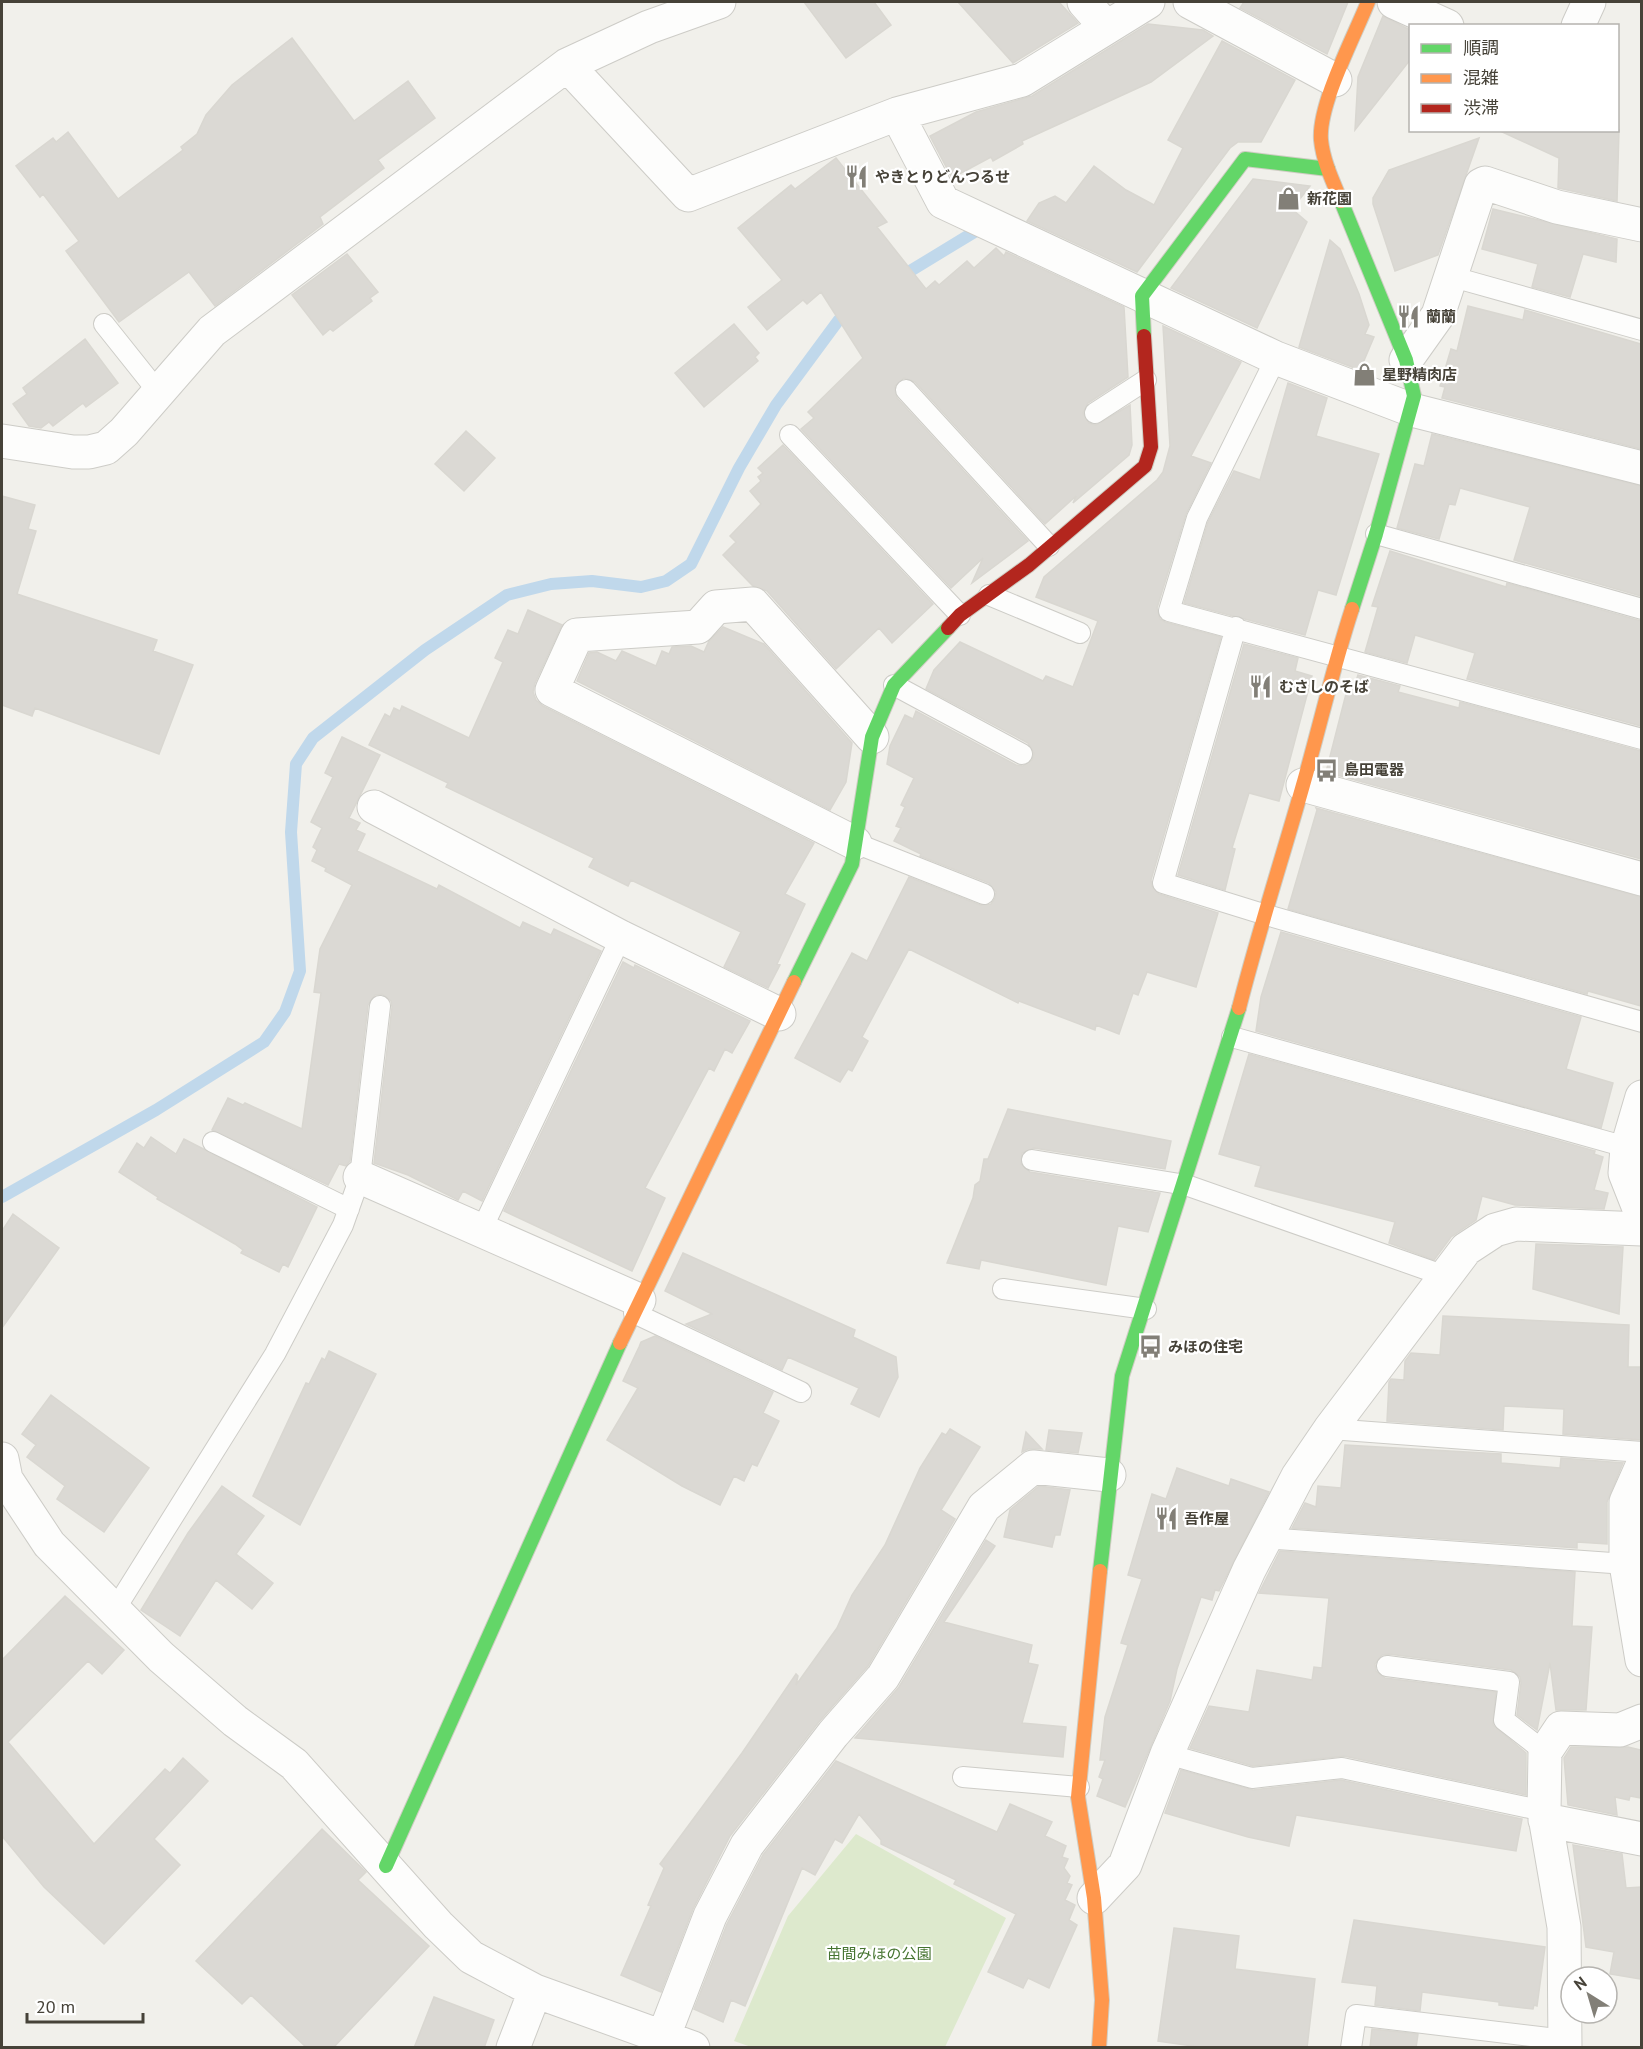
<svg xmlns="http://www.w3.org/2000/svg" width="1643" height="2049" font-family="'PT Sans','Noto Sans JP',sans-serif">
<rect width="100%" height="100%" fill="#f1f0eb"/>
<path fill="#dde9cd" d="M856 1834 1006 1918 945 2047 754 2048 734 2041 788 1916Z"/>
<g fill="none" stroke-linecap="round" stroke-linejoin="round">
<path stroke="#c0d8eb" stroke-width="12" d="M897 279 976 231
M2 1197 156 1110 264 1042 285 1012 300 971 291 832 296 764 313 738 425 650 507 595 551 584 592 581 641 587 666 581 691 564 739 468 776 405 838 321 850 310"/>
</g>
<path fill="#dbd9d4" stroke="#d9d7d1" stroke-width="1.5" d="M804 2H874L891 25 846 58Z
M958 2H1059L1078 23 1013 63Z
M1244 2H1348L1327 54 1240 8Z
M1383 16 1410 30V60L1355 130 1358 77Z
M1148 24 1203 30 1213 36 1151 82 1022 141 1023 144 993 161 991 157 952 178 930 136 976 112 1032 96Z
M292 38 354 121 408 81 435 118 378 160 384 168 320 217 323 224 215 306 189 272 119 322 66 251 79 241 43 194 40 197 16 166 53 138 56 142 68 132 118 199 183 150 181 147 197 134 206 115 232 85Z
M1222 41 1295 80 1261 142H1238L1230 148 1137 272 1027 221 1039 203 1055 196 1066 203 1094 166 1126 190 1154 205 1183 148 1168 140Z
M1498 130H1619L1617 201 1558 188 1559 158Z
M1479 138 1438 255 1395 271 1373 204V198L1389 170Z
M836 158 887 222 877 227 926 289 935 281 939 285 967 261 974 268 996 248 1004 256 1006 252 1124 307 1128 377 1088 403 1083 413 1089 423 1096 425 1130 405 1132 445 1129 455 1073 503 1076 496 1045 524 915 382 904 378 895 386 897 398 1028 541 972 583 983 558 951 588 801 429 814 418 808 412 863 358 821 292 807 304 803 300 767 330 748 307 782 280 738 228 791 185 795 189Z
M1253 179 1310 186 1292 209 1307 222 1257 328 1171 288Z
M1493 209 1617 239 1616 262 1583 254 1570 297 1532 287 1538 264 1482 249Z
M1330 240 1340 249 1359 294 1369 325 1365 334 1374 337 1360 370 1299 347Z
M347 254 378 292 370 298 372 301 333 331 330 329 323 335 292 295Z
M1468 306 1523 320 1525 310 1641 344V449L1442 398 1445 387 1440 386 1451 349 1457 351Z
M734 324 759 353 755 357 758 361 704 407 675 373Z
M1163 326 1241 362 1191 456 1211 463 1186 514 1157 608 1160 619 1165 622 1221 637 1151 880 1152 886 1159 894 1218 913 1196 987 1147 972 1138 995 1133 993 1119 1034 1096 1025 1095 1030 1019 1001 1018 1003 909 949 862 1037 868 1041 852 1071 848 1069 840 1082 795 1058 852 953 867 961 909 877 980 905 991 904 995 898 996 892 989 883 920 856 921 854 894 841 901 828 896 826 905 807 901 805 914 778 887 764 890 746 905 715 913 719 916 711 1016 765 1023 766 1032 760 1034 753 1028 743 926 689 934 670 960 642 1043 681 1046 676 1073 687 1098 621 1036 597 1044 577 1157 480 1163 472 1170 446Z
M85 339 118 383 86 407 83 403 53 426 49 422 41 428 29 426 13 404 27 394 23 388Z
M1288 383 1327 398 1316 436 1379 454 1336 595 1318 590 1305 635 1184 603 1208 522 1234 471 1260 480Z
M466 431 495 458 464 491 435 464Z
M1432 434 1641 486V596L1514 560 1530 507 1460 488 1455 505 1449 504 1439 539 1397 528 1415 464 1424 466Z
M783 445 933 604 892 643 879 628 836 669 767 591 753 586 723 555 736 542 730 536 761 504 750 491 761 481 758 477 763 473 758 468Z
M2 496 35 505 28 529 36 531 17 594 157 640 153 651 193 665 159 754 35 708 32 716 2 705Z
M1390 551 1506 587 1507 583 1641 621V726L1467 679 1475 653 1415 635 1407 663 1365 652 1378 607 1372 606Z
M528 610 562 625 535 683 533 692 536 700 543 706 814 843 785 894 805 904 777 964 780 965 768 988 724 967 741 932 631 880 628 886 589 867 594 858 446 787 448 783 369 745 385 714 390 717 394 708 400 711 402 706 469 738 503 662 495 658 508 630 518 634Z
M723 627 764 644 852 743 846 782 830 810 577 681 589 653 597 652 616 661 622 651 656 666 662 651 669 654 672 647 691 646 704 652 709 641Z
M1244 644 1298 658 1295 671 1312 676 1279 801 1249 793 1232 848 1235 849 1225 890 1178 875Z
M1358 675 1400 686 1398 692 1459 708 1460 702 1641 751V859L1326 772 1348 686 1354 687Z
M342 737 380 755 349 818 360 823 356 830 365 834 357 851 437 889 439 885 520 928 523 922 551 935 554 929 601 951 482 1201 463 1191 458 1200 408 1175 374 1163 392 1007 391 1001 382 994 375 995 368 1005 350 1161 346 1166 339 1164 328 1185 212 1130 228 1098 243 1105 245 1103 302 1129 321 993 314 992 320 949 352 885 325 871 326 868 312 861 317 850 313 847 322 828 311 822 333 777 325 773Z
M1316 808 1641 897V1006L1588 991 1587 994 1288 909 1317 810Z
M1281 932 1581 1017 1566 1069 1613 1083 1601 1128 1256 1031 1261 997Z
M623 962 634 968 635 965 750 1021 732 1053 725 1049 714 1071 709 1068 645 1188 665 1198 632 1271 504 1211Z
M1249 1054 1595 1151 1594 1154 1603 1157 1594 1190 1608 1193 1604 1209 1515 1205 1482 1196 1476 1220 1451 1237 1434 1260 1389 1243 1395 1222 1255 1186 1261 1166 1219 1154Z
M1008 1109 1171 1141 1165 1169 1034 1148 1022 1153 1021 1164 1030 1172 1160 1193 1148 1232 1118 1226 1106 1285 981 1260 979 1269 947 1263 973 1198 975 1185 980 1181 984 1159H988Z
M151 1137 176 1154 184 1139 317 1207 288 1267 283 1264 279 1272 241 1253 243 1250 235 1244 157 1199 158 1197 119 1172 137 1143 144 1148Z
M13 1214 59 1248 2 1328V1231Z
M1536 1244 1623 1247 1619 1314 1533 1289Z
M683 1253 855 1330 853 1337 896 1357 898 1377 879 1417 851 1404 859 1388 788 1357 782 1370 686 1324 712 1314 665 1291Z
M1443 1316 1629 1325 1628 1367H1641V1440L1563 1434 1564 1409 1504 1406 1503 1430 1387 1421 1389 1382 1391 1379 1404 1380 1405 1361 1411 1353 1440 1355Z
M655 1336 773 1392 763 1413 779 1421 757 1466 752 1464 744 1481 734 1476 720 1505 682 1486 607 1440 638 1388 623 1381 639 1347 641 1342Z
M329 1351 376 1374 300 1525 253 1496 306 1383 309 1384 322 1358 325 1360Z
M51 1395 149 1468 104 1532 57 1499 65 1486 27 1457 36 1445 22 1434Z
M950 1429 980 1447 941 1510 955 1519 868 1666 818 1723 730 1836 693 1909 661 1992 621 1975 651 1906 648 1905 664 1868 660 1864 742 1753 796 1674 798 1676 796 1685 837 1628 852 1595 885 1545 920 1468 942 1433 946 1435Z
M1049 1430 1082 1433 1078 1453 1046 1450Z
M1026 1432 1042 1449H1028L1022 1452Z
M1345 1445 1501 1454V1463L1560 1468 1561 1458 1623 1463 1607 1502V1544L1577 1542V1548L1292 1528 1305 1503 1316 1507 1318 1486 1341 1488Z
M1177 1468 1229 1486 1231 1479 1269 1492 1219 1591 1215 1590 1212 1600 1201 1597 1177 1669 1170 1701 1125 1807 1097 1796 1103 1779 1099 1777 1105 1760H1100L1105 1717 1128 1645 1121 1643 1142 1579 1128 1575 1152 1494 1166 1499Z
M222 1486 264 1516 236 1554 273 1583 252 1609 216 1580 180 1636 141 1610 188 1533Z
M1039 1486 1070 1490 1060 1535H1055L1052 1547 1004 1537 1010 1510Z
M986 1540 995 1546 944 1622 1032 1645 1028 1663 1038 1665 1022 1723 1066 1727 1063 1757 855 1738 899 1687Z
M1280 1551 1575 1572 1572 1626 1592 1627 1586 1710H1556L1550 1663 1537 1730 1517 1715 1521 1683 1520 1677 1511 1670 1389 1654 1382 1655 1375 1664 1376 1671 1385 1678 1496 1692 1493 1725 1526 1753V1795L1344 1756 1253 1766 1190 1748 1209 1706 1249 1712 1257 1670 1312 1680 1314 1667 1322 1668 1329 1598 1259 1593Z
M65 1596 124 1650 102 1674 88 1661 8 1742 94 1844 165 1769 170 1773 183 1758 208 1781 154 1839 180 1865 104 1944 44 1887 2 1836V1660Z
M1571 1747H1628L1641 1750V1798L1630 1796 1629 1800 1615 1797 1617 1815 1568 1805 1564 1758Z
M836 1761 997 1832 1010 1804 1052 1822 1045 1836 1066 1846 1062 1857 1068 1859 1064 1868 1070 1876 1067 1883 1072 1885 1065 1900 1075 1905 1069 1920 1077 1925 1049 1988 1028 1978 1023 1988 988 1972 1016 1914 954 1884 956 1880 881 1844V1840L859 1814 842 1843 835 1839 815 1875 802 1868 745 2006 731 2000 723 2022 694 2009 727 1924 763 1855Z
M1181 1770 1253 1790 1341 1780 1522 1819 1516 1851 1296 1815 1289 1846 1248 1837 1165 1813Z
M322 1829 366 1872 358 1880 429 1946 333 2048H307L251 1995 242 2004 196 1961Z
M1573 1845 1622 1854 1626 1888 1641 1887V1979L1610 1974 1614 1952 1586 1947Z
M1354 1920 1545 1947 1537 2006 1534 2005 1533 2009 1499 2005V2002L1422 1992 1420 2011 1375 2005 1377 1986 1342 1982Z
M1174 1928 1239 1936 1235 1969 1315 1979 1307 2048H1207L1158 2041Z
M434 1997 494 2020 484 2048H414Z
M1372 2029 1418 2034 1416 2048H1370Z"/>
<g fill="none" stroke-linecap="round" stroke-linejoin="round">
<defs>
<path id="lane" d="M1453 277 1642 330
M104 324 159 393
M1276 358 1197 518 1169 611 1642 739
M906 390 1049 546
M1095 413 1146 380
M790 435 960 615
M1376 534 1642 609
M989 595 1080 633
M1236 627 1163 883 1263 914 1642 1022
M894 685 1022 754
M855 843 984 894
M1232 1037 1637 1150
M213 1142 349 1209
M1032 1160 1186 1185 1445 1276
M481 1231 621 937
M1003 1289 1146 1309
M634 1313 801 1392
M1330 1429 1642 1452
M1265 1538 1626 1564
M114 1611 275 1354 343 1225 360 1177 380 1006
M1387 1666 1509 1682 1504 1720 1545 1752
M1167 1754 1252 1778 1342 1768 1544 1811
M963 1777 1079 1787
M1351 2048 1356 2015 1565 2040"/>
<path id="street" d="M1084 2 1106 27
M1190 2 1335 80
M1394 2 1447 26
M1578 26 1589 2
M567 65 688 195 897 114 1022 80 1148 2
M897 114 943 202 1276 358 1412 410 1642 468
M1406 360 1438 315 1481 185 1485 183 1557 207 1642 225
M2 441 73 452H89L106 448 124 432 212 331 567 65 649 27 719 2
M1303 785 1642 879
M374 807 621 937 779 1014
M855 843 552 690 577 635 698 627 716 607 753 604 872 737
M1642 1097 1627 1148 1625 1173 1642 1216
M360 1177 639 1300
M2 1459 6 1479 49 1544 161 1657 235 1721 294 1764 438 1925 471 1957 535 1991 693 2048
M1642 1466 1626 1502V1564L1642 1660
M1545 1820 1642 1839
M1094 1898 1125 1865 1167 1754 1249 1570 1298 1476 1330 1429 1466 1249 1495 1230 1516 1224 1642 1229
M663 2038 710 1916 747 1845 833 1734 883 1677 984 1507 1033 1467 1109 1475
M513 2048 535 1991
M1565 2048 1564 1927 1544 1811 1545 1752 1561 1728 1620 1730 1642 1721"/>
<path id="fast" d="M1341 201 1406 360 1414 396 1376 534 1352 609
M1144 336 1142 296 1245 159 1328 169
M794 982 852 864 872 737 894 685 948 628
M1100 1571 1122 1376 1239 1008
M386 1866 620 1343"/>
<path id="slow" d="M1341 201C1333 182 1323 161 1321 140 1318 105 1354 37 1368 2
M1239 1008C1258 933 1282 859 1303 785 1320 726 1333 667 1352 609
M620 1343 794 982
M1099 2048 1102 2000 1094 1898 1078 1797 1100 1571"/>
<path id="jam" d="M948 628 960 615 1029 565 1145 466 1151 447 1144 336"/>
</defs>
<use href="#lane" stroke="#cdccc7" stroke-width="22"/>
<use href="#street" stroke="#cdccc7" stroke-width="35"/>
<use href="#fast" stroke="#cfcdc3" stroke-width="16"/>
<use href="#slow" stroke="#cfcdc3" stroke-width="16"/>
<use href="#jam" stroke="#cfcdc3" stroke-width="16"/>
<use href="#lane" stroke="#fdfdfc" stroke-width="20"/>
<use href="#street" stroke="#fdfdfc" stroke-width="33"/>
<use href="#fast" stroke="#63d668" stroke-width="14"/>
<use href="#slow" stroke="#ff974d" stroke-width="14"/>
<use href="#jam" stroke="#b3261e" stroke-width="14"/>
</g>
<defs>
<symbol id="restaurant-bare" viewBox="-9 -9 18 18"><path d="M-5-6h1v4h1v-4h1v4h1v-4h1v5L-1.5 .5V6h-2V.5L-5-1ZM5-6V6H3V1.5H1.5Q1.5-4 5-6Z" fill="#827f77" stroke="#fff" stroke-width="2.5" paint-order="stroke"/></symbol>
<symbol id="shop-bare" viewBox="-9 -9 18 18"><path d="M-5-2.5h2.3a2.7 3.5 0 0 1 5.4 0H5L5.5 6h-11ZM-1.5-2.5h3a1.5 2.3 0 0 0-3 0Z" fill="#827f77" stroke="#fff" stroke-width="2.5" paint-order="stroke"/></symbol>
<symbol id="bus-bare" viewBox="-9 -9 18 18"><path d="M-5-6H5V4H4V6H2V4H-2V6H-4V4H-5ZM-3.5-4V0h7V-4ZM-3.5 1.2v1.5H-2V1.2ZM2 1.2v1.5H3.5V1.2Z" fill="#827f77" stroke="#fff" stroke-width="2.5" paint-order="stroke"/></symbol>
</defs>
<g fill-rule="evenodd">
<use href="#restaurant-bare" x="840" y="160" width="33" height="33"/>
<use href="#shop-bare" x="1272" y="182" width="33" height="33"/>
<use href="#restaurant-bare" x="1392" y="300" width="33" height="33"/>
<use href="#shop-bare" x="1348" y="358" width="33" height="33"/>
<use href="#restaurant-bare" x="1244" y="670" width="33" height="33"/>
<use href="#bus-bare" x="1310" y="754" width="33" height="33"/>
<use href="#bus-bare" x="1134" y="1330" width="33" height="33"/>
<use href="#restaurant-bare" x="1150" y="1502" width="33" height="33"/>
</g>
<g text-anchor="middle" stroke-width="4.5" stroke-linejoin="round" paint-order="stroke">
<g font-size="15" font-weight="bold" fill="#464238" stroke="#fff" text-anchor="start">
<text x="875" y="182">やきとりどんつるせ</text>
<text x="1307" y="204">新花園</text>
<text x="1426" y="322">蘭蘭</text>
<text x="1382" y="380">星野精肉店</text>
<text x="1279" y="692">むさしのそば</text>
<text x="1344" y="775">島田電器</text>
<text x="1168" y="1352">みほの住宅</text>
<text x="1184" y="1524">吾作屋</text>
</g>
<g font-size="15" fill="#457430" stroke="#fff">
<text x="879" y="1959">苗間みほの公園</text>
</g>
</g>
<rect width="1643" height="2049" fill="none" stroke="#464238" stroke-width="6"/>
<rect x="1409" y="24" width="210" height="108" fill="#ffffff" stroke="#b5b3af" stroke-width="1.5"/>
<rect x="1421" y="44" width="30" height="9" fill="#63d668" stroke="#b5b3af" stroke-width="1.5"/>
<text x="1463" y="54" font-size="18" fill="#464238">順調</text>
<rect x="1421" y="74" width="30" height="9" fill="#ff974d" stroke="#b5b3af" stroke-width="1.5"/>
<text x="1463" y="84" font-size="18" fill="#464238">混雑</text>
<rect x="1421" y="104" width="30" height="9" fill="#b3261e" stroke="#b5b3af" stroke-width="1.5"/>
<text x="1463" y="114" font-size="18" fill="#464238">渋滞</text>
<g transform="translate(1589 1995) rotate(323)"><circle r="28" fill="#ffffff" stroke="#b5b3af" stroke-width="1.5"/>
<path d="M0-4.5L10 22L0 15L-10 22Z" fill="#827f77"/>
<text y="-9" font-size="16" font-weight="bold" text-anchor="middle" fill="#464238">N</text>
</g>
<path d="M27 2013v9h116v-9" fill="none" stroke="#464238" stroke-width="3"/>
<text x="36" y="2013" font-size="18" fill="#464238" stroke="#ffffff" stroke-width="4.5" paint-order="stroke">20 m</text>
</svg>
